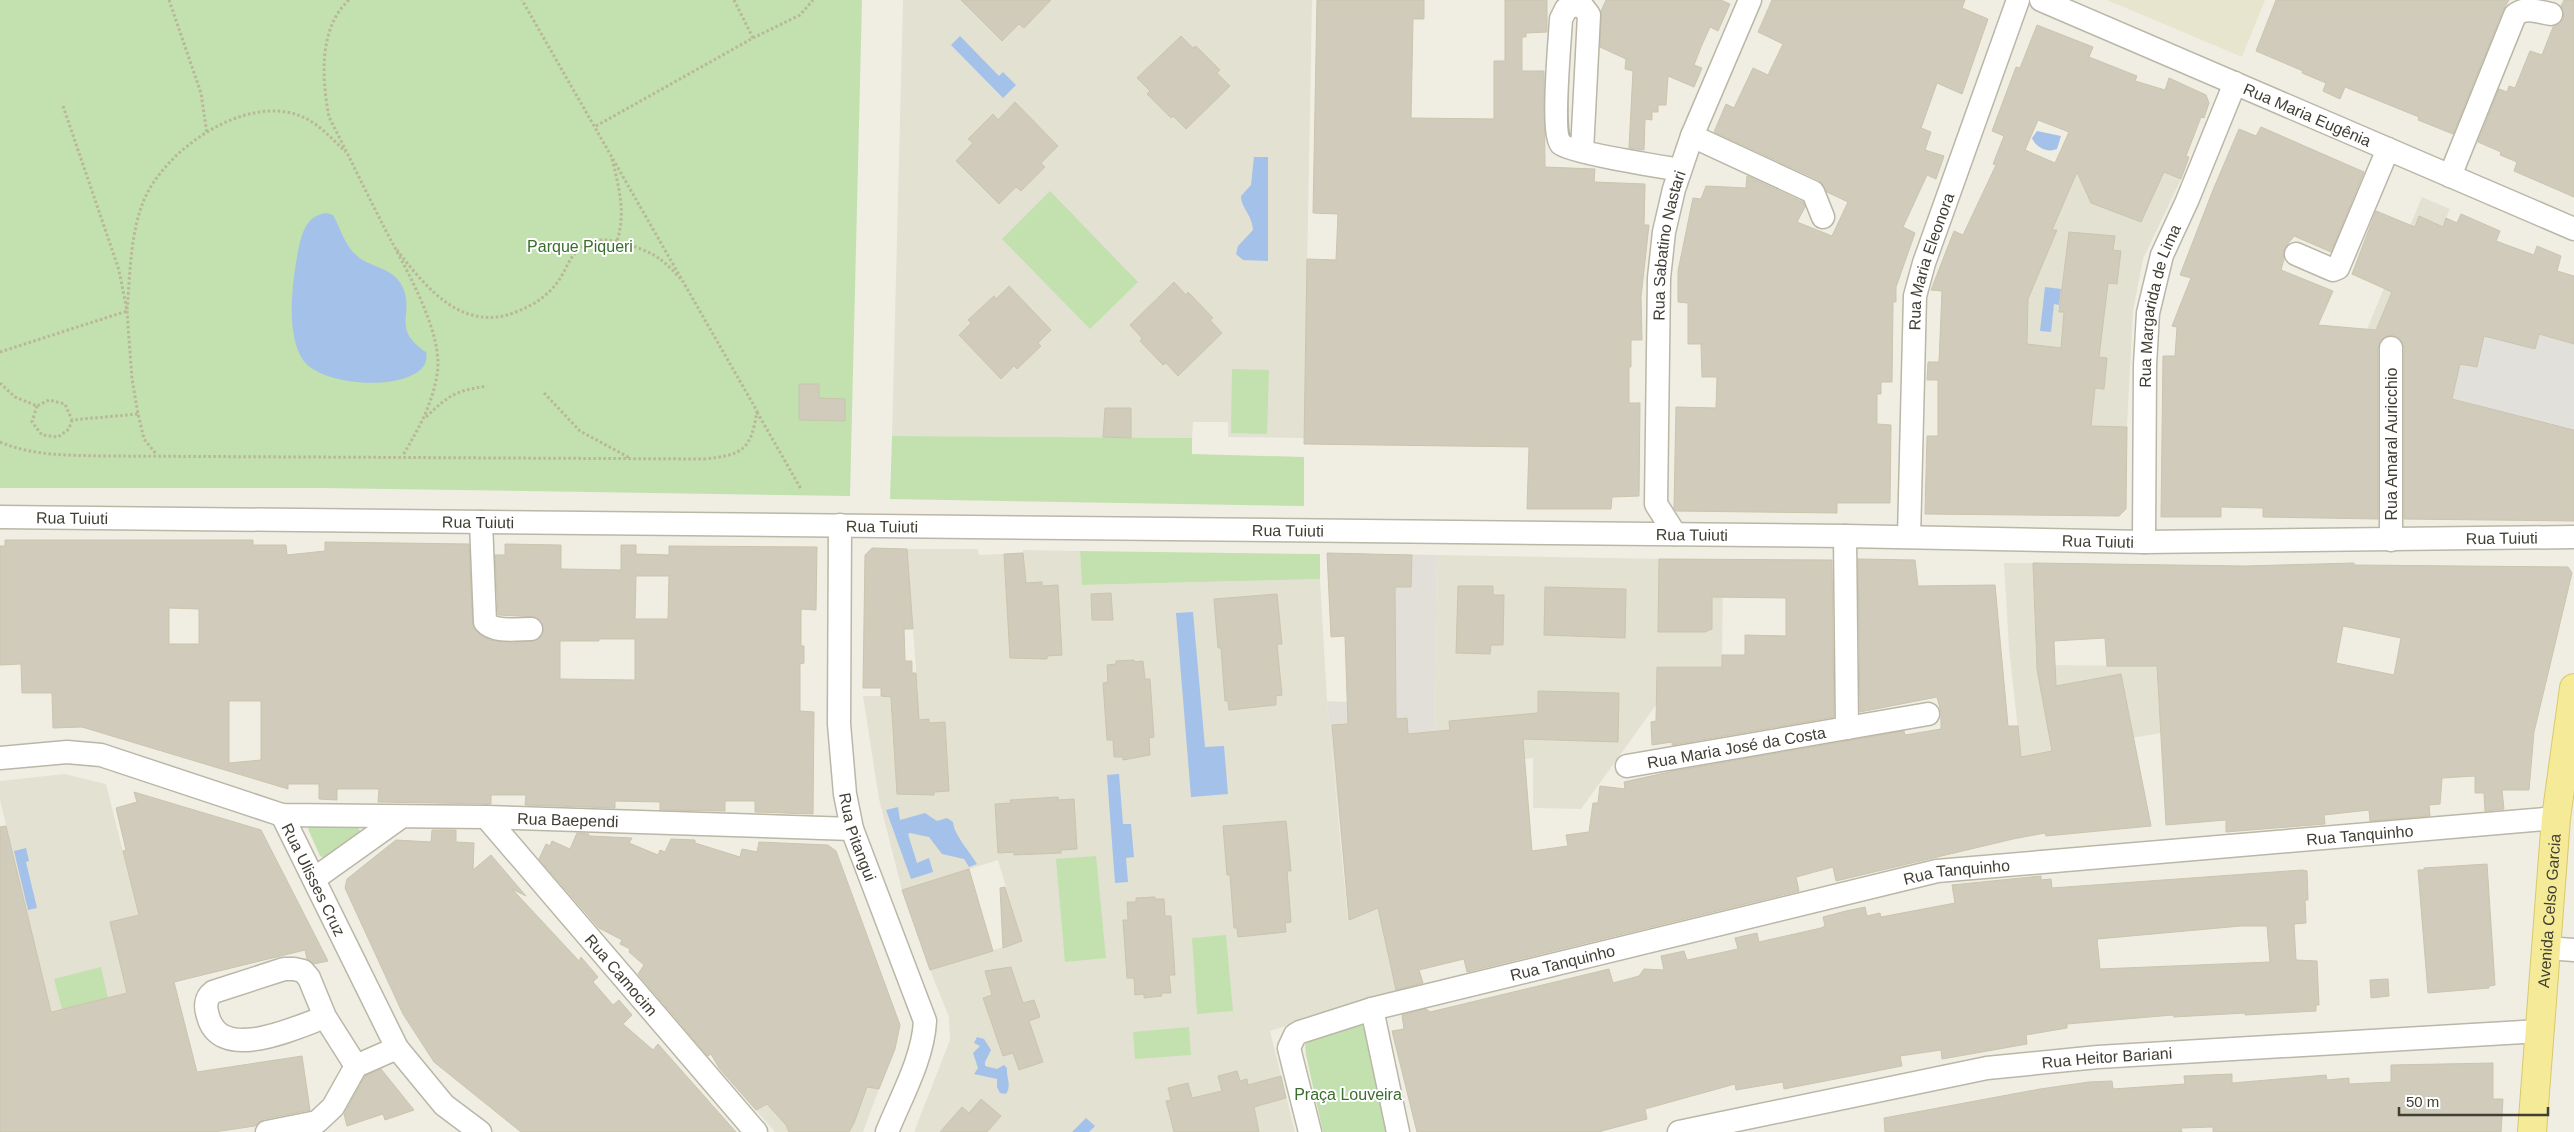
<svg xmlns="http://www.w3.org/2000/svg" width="2574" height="1132" font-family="Arial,sans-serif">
<rect width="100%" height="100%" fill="#f0eee3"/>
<path fill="#e3e1d2" d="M903 0H1312L1304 438 1228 437V422H1193L1192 438 892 436Z
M2088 140 2181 179 2143 259 2133 311 2127 427 2026 426 2028 299 2047 253 2043 250Z
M2422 197 2450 209 2398 331 2367 329Z
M907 549H978L979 555 1023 553V550L1080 551 1083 585 1320 579 1327 701 1348 920 1378 908 1397 991 1270 1031 1295 1132H914L950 1040 949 1017 930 970 1022 941 998 860 902 890 879 799 863 696H918Z
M1437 555 1723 560 1722 666H1657L1656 705 1581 809 1533 808V758L1524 759 1449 721 1450 730 1434 732Z
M2004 563H2033L2036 665 2157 666 2161 733 2021 757 2009 648Z
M64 774 106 784 139 915 110 922 127 993 51 1011 0 800V781Z
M822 1077 879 1089 863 1132H775L756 1110Z"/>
<path fill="#e2dfd8" d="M1394 554 1437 555 1434 731 1449 730V721L1521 715 1531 853 1428 887 1349 920 1327 701 1396 704Z"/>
<path fill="#e8e5ce" d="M2107 0H2265L2242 57Z"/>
<path fill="#c2e1af" d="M0 0H862L850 496 320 488H0Z
M1050 191 1138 282 1090 329 1002 239Z
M1232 369 1269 370 1267 434 1231 433Z
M892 436 1192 438V454L1304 457V506L890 499Z
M1080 551 1320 554V579L1082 585Z
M309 826 358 827 360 831 358 835 327 859 320 856 308 829Z
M1096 856 1106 958 1065 962 1056 859Z
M1226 935 1233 1011 1197 1014 1192 938Z
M101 967 108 998 62 1009 54 979Z
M1360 1025 1365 1026 1391 1132H1323L1306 1055 1305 1044 1314 1038Z
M1189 1027 1191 1055 1135 1059 1133 1032Z"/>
<path fill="#e1e0db" d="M2470 316 2540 331 2574 344V429L2452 399Z"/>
<path fill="#a4c1e9" d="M960 36 999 76 1003 72 1016 85 1003 98 951 45Z
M2037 131 2061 136 2057 149C2048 153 2036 148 2032 138Z
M1254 157H1268V261L1243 260 1236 254 1238 246 1253 230C1252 214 1241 208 1241 196L1251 185Z
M326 213 333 215C341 229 344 244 356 255 370 268 390 266 401 284 417 313 389 327 426 352 436 392 317 393 300 355 287 328 292 286 297 257 301 237 304 216 326 213Z
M2045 287 2061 289 2059 305 2054 304 2051 332 2040 331Z
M1193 612 1205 747 1224 746 1228 794 1191 797 1176 613Z
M1119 774 1123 824H1131L1134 857 1126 858 1128 882 1115 883 1107 775Z
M898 807 900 820 925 813 937 821 947 818 953 822C954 835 970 852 977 864L969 867 964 859 942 854 929 837 910 833 908 834 917 863 929 858 933 872 911 879 886 810Z
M26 848 29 861 26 862 37 908 28 910 14 851Z
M977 1037 984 1039 991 1050 985 1062V1066L997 1069 1004 1065 1007 1068C1006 1078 1012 1085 1006 1094L1000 1093 997 1087V1079L974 1074 978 1068 973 1053 980 1046 974 1043Z
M1086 1118 1095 1126 1089 1132H1072Z"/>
<path fill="#d0cbba" stroke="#cbc4ae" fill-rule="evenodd" d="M961 0H1051L1024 28 1019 24 1002 41Z
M1317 0H1424V19H1413L1411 118 1494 119V61H1505V0H1547V32L1526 33V37H1522V71H1544L1545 167 1595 169 1594 182 1645 184 1644 225H1649L1641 297 1642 340H1631V367H1629V403H1640L1639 496 1612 497 1611 509H1527L1529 447 1304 444 1307 259 1336 260 1338 214 1313 213Z
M1606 0H1721L1730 4 1718 31 1710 27 1701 47 1694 65 1702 68 1694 87 1668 76 1666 105H1658V112H1652V120L1645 119 1644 150 1629 148 1633 71 1625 69 1626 59 1600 47 1601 11Z
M1772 0H1965L1962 8 1988 19 1962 94 1937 83 1921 128 1931 132 1925 150 1944 156 1936 179 1927 175 1903 227 1915 233 1896 287V302H1893L1892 382H1881V394H1877V424L1891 425 1890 503H1837V513L1676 511 1674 508 1676 407 1716 408 1717 377H1702L1701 344H1688V303L1678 302V271L1693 198 1701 199 1706 186 1746 188 1747 176 1803 202 1805 207 1797 222 1832 236 1848 202 1827 192 1819 180 1714 132 1726 104 1734 108 1753 68 1768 75 1783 44 1758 32Z
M2276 0H2509L2503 10 2453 134 2418 120 2419 117 2345 87 2340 99 2323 91 2326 83 2302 73 2303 71 2256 51Z
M2564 0H2574V197L2514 171 2517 162 2500 155 2501 152 2478 142 2499 89 2507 92 2509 86 2515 88 2530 51 2542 55 2553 27 2561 23 2564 17 2561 6Z
M2037 25 2093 47 2089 57 2137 76 2135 81 2165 90 2169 78 2206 95 2209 103 2204 118 2201 117 2186 156 2189 157 2181 179 2164 172 2141 222 2091 203 2077 172 2052 230H2057L2028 299 2027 344 2061 348 2064 312H2059L2069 232 2115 236 2113 250 2121 251 2117 284 2108 283 2099 357 2107 358 2104 389 2095 388 2091 426 2127 427 2126 509 2119 516 1925 514 1927 436H1938V380H1927L1928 362H1939L1942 291 1931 290 1954 231 1963 235 1996 165 1993 164 2004 136 1992 131 2016 67 2020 68ZM2038 120 2069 132 2055 163 2025 150Z
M1181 36 1193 48 1196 46 1220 70 1217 73 1230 86 1186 129 1173 116 1171 118 1147 94 1150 91 1137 78Z
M1015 102 1058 146 1041 163 1045 167 1021 191 1016 187 999 204 956 161 973 143 968 139 993 114 998 120Z
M2261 127 2364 172 2331 252 2294 236 2284 249V259L2281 270 2333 291 2318 325 2376 330 2392 292 2352 274 2376 211 2415 227 2419 216 2443 227 2446 218 2457 223 2461 214 2500 231 2496 241 2534 255 2537 246 2561 256 2557 271 2574 276V344L2539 334 2535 349 2484 336 2477 367 2460 364 2452 399 2574 430V521L2404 519V348L2402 341 2391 335 2384 337 2378 348V519L2263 517V508L2221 507V517H2161L2163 356H2175L2177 327 2172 326 2191 278 2180 275 2213 190 2239 129 2256 136Z
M1174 282 1186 295 1188 292 1213 318 1210 320 1222 333 1178 376 1166 363 1163 365 1140 341 1142 338 1130 325Z
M1009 286 1051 330 1038 343 1041 346 1017 369 1014 366 1001 379 959 335 971 323 968 320 994 296 996 299Z
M799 384H819V398L845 399V421L799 420Z
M1105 408H1131V438L1103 437Z
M5 540H253V545H286L287 555 325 551V542L469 544 473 627 489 640 513 643 537 640 543 635 544 628 537 617 498 615 495 555H505V544L561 545V569L621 570V545H636V554L669 555V546L817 547 816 610 801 609V646H804V663L800 664V711L814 712 813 814 755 812V801H725V811L660 810V802L615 801V808L525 805 526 795H491V804L378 802 379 789H337V800L319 799V784H288V789L82 727 53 728 52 693H22L21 664 0 665V546H5ZM636 576H669L668 619H635ZM169 608 199 609V644H169ZM599 639H635V680L560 679V641H599ZM229 701H261V760L229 763Z
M872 548 907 549 913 629H904L905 661H912V673H916L919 720 929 719V723L945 722 949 791 934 792V795L897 794 891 697 881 696V688H863L865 555Z
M1023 553 1026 583 1042 582V586L1058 585 1062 655 1047 656V659L1010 658 1004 554Z
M1327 553 1412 555 1411 587H1395L1396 719 1407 718 1408 734 1450 730 1449 721 1538 713V691L1619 693 1618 742 1523 739 1532 851 1568 846 1566 835 1589 832 1593 803H1598L1600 786 1625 789 1624 782 1674 771 1904 731 1905 735 1941 729V712L1937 697 1860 712 1858 559 1915 560 1918 586 1995 585 2008 726H2018L2021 757 2052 751 2037 669 2033 563 2244 566 2354 563V565L2568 567 2572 573 2534 732 2529 790H2502L2504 809 2485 811 2484 793H2475V776L2442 778 2440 804 2429 805 2430 816 2370 821 2369 810 2324 815 2325 824 2226 832V820L2166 825 2157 666H2107L2105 638 2054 641 2056 686 2121 674 2151 826 2046 836 2045 833 2013 839 1836 881 1833 867 1796 877 1799 891 1467 972 1464 959 1419 970 1423 983 1396 990 1378 908 1349 920 1332 725 1348 724 1345 636 1331 637ZM2343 626 2401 638 2394 675 2336 663Z
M1659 559 1832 560 1834 717 1672 745V742L1652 745 1651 722 1656 721 1657 667H1722V655H1745V635L1786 636V598L1712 597V629L1705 632H1658Z
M1458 586H1493V595H1504L1503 645H1491L1490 654 1456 653Z
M1545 587 1626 589 1625 638 1544 635Z
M1111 593 1113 620H1092L1091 594Z
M1277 594 1282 644H1277L1282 695 1276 696V705L1229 710 1228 701H1225L1221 648H1218L1214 599Z
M1134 660V662L1143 661 1145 679H1150L1154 737 1149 738 1150 755 1123 760V757H1114L1113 740H1107L1103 683 1108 682 1107 665 1116 664V661Z
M134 792 261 830 328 961 314 964 307 959 305 950 174 982 197 1072 302 1056 310 1110 264 1119 255 1126 214 1132H0V827L6 826 51 1012 127 993 110 922 139 915 123 851 126 850 116 808 137 802Z
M1058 797V800L1074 799 1077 849 1061 850V853L1014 855V852L998 853 995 804 1011 803 1010 800Z
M1286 821 1291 871H1287L1291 922 1285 923 1286 932 1238 937 1237 928H1234L1230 875H1227L1223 826Z
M432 830H456V842L474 843 473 870 491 855 526 896 512 889 579 961 581 957 598 977 593 982 613 1005 619 1000 632 1015 623 1024 653 1050 658 1044 736 1132H521L434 1062 403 1014 345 888 347 879 396 840 431 842Z
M577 833 589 834V836L632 838 629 843 658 855 660 850 665 852 671 839 695 840V843L740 857 742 849 757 852 759 842 828 845 836 851 900 1025 895 1049 879 1089 867 1087 854 1123 849 1132H789L786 1125 767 1104 756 1110 719 1068 711 1054 708 1056 638 974 644 965 629 952 630 949 620 944 622 940 599 928 539 859 546 844 550 846 552 841 570 849Z
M2487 864 2495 985 2489 986V988L2428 993 2418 870H2424V868Z
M969 869 993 951 930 970 902 890Z
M2302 870 2307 871 2308 900H2305L2306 923 2294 924 2296 960 2317 961 2319 1005H2316V1011L2245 1015V1013L2174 1017 2173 1015 2067 1024V1028L2026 1035 2027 1044 1942 1059 1941 1050 1900 1056 1902 1066 1784 1089 1783 1082 1736 1090 1735 1084 1645 1109 1647 1119 1598 1132H1417L1392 1031 1404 1029 1402 1015 1426 1009 1430 1012 1609 969 1613 983 1639 976 1644 969 1664 970 1661 956 1684 951 1687 960 1738 949 1735 938 1757 933 1759 942 1821 928 1825 926 1823 917 1846 911 1865 907 1867 916 1880 913 1881 917 1955 903 1952 885 2041 876V880L2051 879 2052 888ZM2241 926H2267L2270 962 2100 969 2097 939Z
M1005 887 1022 941 1003 948 1000 888Z
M1155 897V899H1164L1165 916H1171L1175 975H1169L1171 993H1161L1162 996 1144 998V994L1135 995 1134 978H1127L1123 920H1128L1127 902H1136V898Z
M1011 967 1023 1003 1034 1000 1040 1017 1029 1021 1043 1062 1019 1070 1013 1053 1003 1056 983 998 992 995 985 971Z
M2388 979 2389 996 2371 998 2370 980Z
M2493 1063V1099H2503L2501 1132H2213V1127L2181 1128 2182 1132H1885L1884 1118 2040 1089 2089 1082 2112 1081 2113 1089 2185 1084 2184 1076 2232 1074V1083L2326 1075 2327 1080 2349 1078V1084L2391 1082V1065Z
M381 1069 414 1110 385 1120 383 1114 347 1126 344 1114 365 1076Z
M1237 1071 1240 1081 1247 1079 1248 1085 1281 1076 1286 1098 1254 1107 1259 1132H1174L1166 1101 1171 1100 1168 1088 1188 1083 1192 1098 1222 1091 1218 1076Z
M981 1099 1001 1116 987 1132H940L962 1107 969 1113Z"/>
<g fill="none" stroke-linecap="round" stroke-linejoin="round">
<defs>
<g id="minor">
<path id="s1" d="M2041 0 2574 229"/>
<path d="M1692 136 1813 192 1823 217"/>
<path d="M1582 151 1589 15 1583 7 1575 5 1566 9 1561 19C1560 39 1551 133 1561 144 1569 152 1663 167 1680 170"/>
<path d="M2450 176 2515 15C2526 6 2538 12 2551 14"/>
<path d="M2296 254 2333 270 2338 268 2388 149"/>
<path d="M2391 348V540"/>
<path id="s2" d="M0 517 1845 536 2144 542 2574 537"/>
<path d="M481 522 485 622C494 633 518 629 531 629"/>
<path id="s3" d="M840 525 839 724 845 794 852 829 925 1021C923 1059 901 1097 887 1132"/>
<path id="s4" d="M1675 534 1656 504 1659 278 1664 232 1674 189 1692 136 1750 0"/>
<path d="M1845 536 1847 728"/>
<path id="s5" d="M1909 537 1915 296 1924 263 2018 0"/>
<path id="s6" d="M2144 542 2145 365 2148 313 2162 255 2187 201 2235 83"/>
<path id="s7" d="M0 758 67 752 101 755 282 815 486 817 852 829"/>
<path id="s8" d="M1627 766 1928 714"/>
<path id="s9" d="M282 815 397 1048 444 1105 480 1132"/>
<path id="s10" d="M486 817 756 1132"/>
<path d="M314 879 401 817"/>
<path d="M2546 948 2574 950"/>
<path id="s11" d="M1372 1009 1937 871 2556 818"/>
<path d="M325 1017C297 1027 220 1064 208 1016 205 1007 205 998 213 992L284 969H294L303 971 309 978 325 1017 356 1066"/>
<path d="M267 1132 317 1122 333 1107 356 1066 397 1048"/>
<path d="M1310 1132 1289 1048 1295 1035 1300 1032 1372 1009 1398 1132"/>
<path id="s12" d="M1679 1132 1987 1068 2098 1057 2540 1031"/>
</g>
<g id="major">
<path id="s13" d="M2532 1132 2556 818 2574 688"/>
</g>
</defs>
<use href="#minor" stroke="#bab7a7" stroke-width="25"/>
<use href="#major" stroke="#d8c969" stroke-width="30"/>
<path stroke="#bbb599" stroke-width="3" stroke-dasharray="2.5 2.5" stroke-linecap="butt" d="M169 0 201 93 207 134
M349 0C318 28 322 80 329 117 347 152 364 188 382 223 401 261 445 332 437 375 432 405 418 430 403 455
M734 0 753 38
M63 106 119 270 127 311 132 379 138 414 144 439 157 455
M596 126 753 38 800 15 813 0
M612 159C619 187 626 213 617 241
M397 250C427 289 463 333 516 312 532 306 546 297 556 284 570 267 568 249 596 241 611 236 648 250 660 259 668 265 675 273 682 280
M0 352 127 311C130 276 130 238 142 205 161 151 248 90 305 118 321 126 333 140 346 152
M0 383 15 397 37 406 49 400 65 404 72 420 138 414
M544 393 580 431 630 458
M37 406 32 422 42 435 58 437 69 429 72 420
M757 412 801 489
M426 417C449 395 455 391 487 386
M0 442C33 456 67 455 102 456L704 459C742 455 751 451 757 411L522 0"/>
<use href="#minor" stroke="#fff" stroke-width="22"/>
<use href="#major" stroke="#f5ea97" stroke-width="28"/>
</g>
<g text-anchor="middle" stroke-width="4" stroke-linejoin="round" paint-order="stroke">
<g font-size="16" fill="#413e34" stroke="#fff">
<text dy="6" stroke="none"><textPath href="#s1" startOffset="290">Rua Maria Eugênia</textPath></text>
<text dy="6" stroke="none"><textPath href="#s4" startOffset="295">Rua Sabatino Nastari</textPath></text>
<text dy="6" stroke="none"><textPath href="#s5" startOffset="278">Rua Maria Eleonora</textPath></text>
<text dy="6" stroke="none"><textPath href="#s6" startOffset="238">Rua Margarida de Lima</textPath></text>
<text transform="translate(2391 444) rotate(-90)" y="6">Rua Amaral Auricchio</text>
<text dy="6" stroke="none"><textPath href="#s2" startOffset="72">Rua Tuiuti</textPath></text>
<text dy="6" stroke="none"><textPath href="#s2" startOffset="478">Rua Tuiuti</textPath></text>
<text dy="6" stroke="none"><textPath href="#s2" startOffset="882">Rua Tuiuti</textPath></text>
<text dy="6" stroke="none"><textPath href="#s2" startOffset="1288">Rua Tuiuti</textPath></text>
<text dy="6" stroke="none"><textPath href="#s2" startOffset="1692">Rua Tuiuti</textPath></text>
<text dy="6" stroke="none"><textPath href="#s2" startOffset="2502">Rua Tuiuti</textPath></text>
<text dy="6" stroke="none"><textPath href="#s2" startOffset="2098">Rua Tuiuti</textPath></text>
<text dy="6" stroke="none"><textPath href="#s8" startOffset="111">Rua Maria José da Costa</textPath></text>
<text dy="6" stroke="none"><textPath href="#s7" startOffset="578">Rua Baependi</textPath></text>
<text dy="6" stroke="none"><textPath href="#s11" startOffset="1006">Rua Tanquinho</textPath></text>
<text dy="6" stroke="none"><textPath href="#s3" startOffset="314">Rua Pitangui</textPath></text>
<text dy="6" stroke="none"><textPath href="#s11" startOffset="601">Rua Tanquinho</textPath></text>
<text dy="6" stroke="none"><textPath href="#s9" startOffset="72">Rua Ulisses Cruz</textPath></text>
<text dy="6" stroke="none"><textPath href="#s13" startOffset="222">Avenida Celso Garcia</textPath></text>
<text dy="6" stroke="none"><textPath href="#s11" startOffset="196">Rua Tanquinho</textPath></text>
<text dy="6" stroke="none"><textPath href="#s10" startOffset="208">Rua Camocim</textPath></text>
<text dy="6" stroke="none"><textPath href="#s12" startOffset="435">Rua Heitor Bariani</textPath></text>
</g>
<g font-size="16" fill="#3b6d2d" stroke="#fff">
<text x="580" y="252">Parque Piqueri</text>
<text x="1348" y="1100">Praça Louveira</text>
</g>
</g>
<path d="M2399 1107v8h149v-8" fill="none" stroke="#413e34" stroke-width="2.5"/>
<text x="2406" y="1107" font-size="15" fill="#413e34" stroke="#ffffff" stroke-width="4" paint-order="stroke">50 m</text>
</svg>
